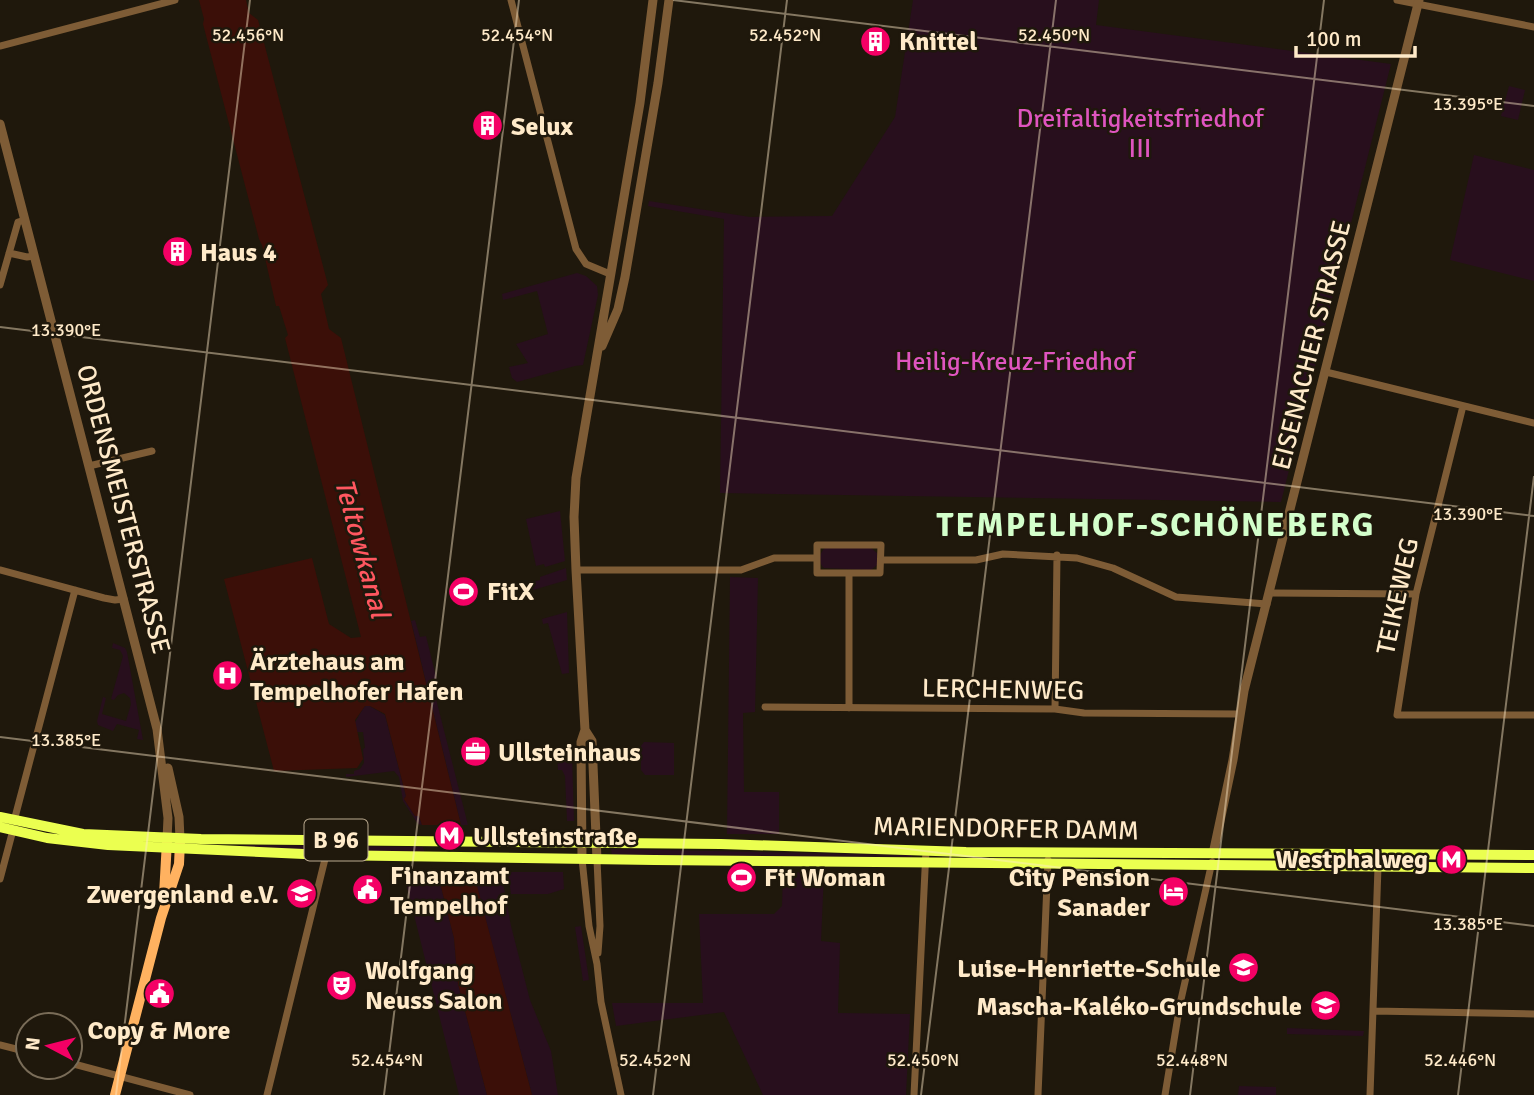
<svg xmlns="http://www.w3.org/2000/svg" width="1534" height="1095" font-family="Signika,sans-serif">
<rect width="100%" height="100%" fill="#1f180c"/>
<path fill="#280f1d" d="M913 0H1099L1096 25 1391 64 1281 502 720 493 724 219 648 206 649 201 750 217 832 216 895 117Z
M1509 86 1525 90 1518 120 1501 116Z
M1474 155 1534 170V281L1450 260Z
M577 273 586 276 597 286 598 295 583 365 575 366 517 382 512 378 509 367 528 363 516 344 548 334 537 291 503 300 502 294Z
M560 511 565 561 545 567 544 564 536 566 526 519Z
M825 548H871L877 553V565L871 570 824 568C818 563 819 553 825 548Z
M566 568 567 580 533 590 530 583 540 580V577Z
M730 577 758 578 755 712 743 713 744 792H779V834H727Z
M567 612 569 673 562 674 548 623 543 624 542 619Z
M415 620 420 637 426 636 438 685 433 687 468 825H461L411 621Z
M113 643 125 648 127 652 143 740 137 739 139 730 117 724 113 731 98 725 97 721 103 697 106 698 102 714 126 721 131 704 130 698 124 693 118 695 114 700 111 699 123 656 120 650 112 648Z
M368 705 385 715 406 796 404 799 415 816H419L422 825 418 824 403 801 399 777 394 771 346 777V774H354V771L360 769 364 763 363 749 365 748 363 732H356L354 724 364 707Z
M644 742 674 743V775H645L641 770V746Z
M561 751 572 754 574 821H567L565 776 562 770H558L557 752Z
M248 845 423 847 425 853 336 852 237 846Z
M611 849 912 855V857L612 855Z
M403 871H437L454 938 458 984 487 1095H459Z
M473 872H501L511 926 530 1000 551 1051 558 1095H532Z
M508 872H563L564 889 548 894H511Z
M783 872 824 873 821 941 840 943 838 1013 910 1014 906 1095H763L724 1012 616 1026 612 1003H703L699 914H774L782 906Z
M581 926 589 980 583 981 575 927Z
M1287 1028 1364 1031 1363 1036 1287 1034Z
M1239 1086 1276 1087V1095H1238Z"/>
<path fill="#3b0f08" d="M199 0H246L249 13 258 20 328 285 321 294 329 329 341 338 461 825 532 1095H487L458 984 454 938 437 871 419 816H415L404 799 406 796 385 714 370 706H365L355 720 363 759 357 768 274 771 224 579 312 558 329 624 351 638 361 637 285 338 288 335 279 306H276L262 245 259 239 203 24 204 19Z"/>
<path fill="#1f180c" d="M419 825H464L476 872 433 871Z"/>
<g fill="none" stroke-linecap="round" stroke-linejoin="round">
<path stroke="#7e5c36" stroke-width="7" d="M511 0 576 249 586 264 610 274
M1397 0 1534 27
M0 46 175 0
M9 253 27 257 34 256
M0 285 18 222 25 220
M1326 372 1534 423
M1463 406 1416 594 1397 715H1534
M89 466 152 451
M817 545H881L880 573H817Z
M881 560H976L1003 554 1077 558 1113 568 1176 597 1267 604
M0 570 104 598 115 600 124 599
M576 570H741L774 558H817
M849 573V708
M1270 593 1416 594
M765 707 1055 709 1084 713 1239 714
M1055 709 1057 555
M14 821 75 590
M582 859 589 926 597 964 601 1002 621 1095
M597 860 600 926 598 953
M0 879 13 830
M1373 1011 1534 1014
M0 1045 28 1052
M70 1063 190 1095
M267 1095 326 855
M914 1095 926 850
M1038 1095 1048 860
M1165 1095 1180 1004 1212 862
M1370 1095 1378 867"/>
<path stroke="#7e5c36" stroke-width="9" d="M0 124 157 729 168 818 167 839
M602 346 618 309 625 277 658 83 669 0
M585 730 592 741 597 860
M168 768 179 817 180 839
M1213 854 1233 760 1244 691 1419 0
M582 859 581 742 585 730 576 570 574 517 576 478 640 103 653 0"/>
<path stroke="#ffb260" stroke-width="10" d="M164 895 167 841
M115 1095 161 918 179 864 180 842"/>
<path stroke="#ebff50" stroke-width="10" d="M0 817 83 834 201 839 721 844 966 852 1534 855
M0 827 47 838 108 845 326 855 654 860 1534 868"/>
</g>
<path fill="none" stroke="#ffeac9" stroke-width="2" stroke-opacity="0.45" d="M673 0 1534 106M0 327 1534 516M0 737 1534 926M116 1095 250 0M384 1095 519 0M653 1095 787 0M921 1095 1056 0M1190 1095 1324 0M1458 1095 1534 476"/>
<defs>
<symbol id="building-disc" viewBox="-11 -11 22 22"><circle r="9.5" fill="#f40065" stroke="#1f180c"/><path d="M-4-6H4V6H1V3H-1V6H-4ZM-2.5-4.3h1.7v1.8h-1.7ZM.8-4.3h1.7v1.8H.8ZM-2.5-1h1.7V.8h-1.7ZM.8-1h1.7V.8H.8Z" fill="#fff"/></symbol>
<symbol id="stadium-disc" viewBox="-11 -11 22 22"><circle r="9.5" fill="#f40065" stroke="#1f180c"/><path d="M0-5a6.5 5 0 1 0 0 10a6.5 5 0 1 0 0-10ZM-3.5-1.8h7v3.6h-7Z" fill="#fff"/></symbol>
<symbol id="hospital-disc" viewBox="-11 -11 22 22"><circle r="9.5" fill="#f40065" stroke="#1f180c"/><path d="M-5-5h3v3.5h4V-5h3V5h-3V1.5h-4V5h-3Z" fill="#fff"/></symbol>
<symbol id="office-disc" viewBox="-11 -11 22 22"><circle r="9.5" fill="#f40065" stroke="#1f180c"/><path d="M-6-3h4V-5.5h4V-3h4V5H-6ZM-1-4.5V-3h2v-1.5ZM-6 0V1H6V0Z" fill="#fff"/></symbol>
<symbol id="metro-disc" viewBox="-11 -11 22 22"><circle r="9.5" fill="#f40065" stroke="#1f180c"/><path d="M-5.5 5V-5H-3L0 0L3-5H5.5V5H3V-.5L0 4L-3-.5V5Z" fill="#fff"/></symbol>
<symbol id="civic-disc" viewBox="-11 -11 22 22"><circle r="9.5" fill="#f40065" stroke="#1f180c"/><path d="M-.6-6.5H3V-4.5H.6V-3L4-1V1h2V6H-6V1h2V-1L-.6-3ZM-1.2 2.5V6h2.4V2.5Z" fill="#fff"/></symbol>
<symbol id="hotel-disc" viewBox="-11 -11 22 22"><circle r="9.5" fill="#f40065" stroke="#1f180c"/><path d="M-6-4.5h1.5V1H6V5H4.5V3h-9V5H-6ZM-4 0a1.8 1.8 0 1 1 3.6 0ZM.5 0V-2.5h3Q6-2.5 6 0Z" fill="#fff"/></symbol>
<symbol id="school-disc" viewBox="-11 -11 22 22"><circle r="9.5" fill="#f40065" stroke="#1f180c"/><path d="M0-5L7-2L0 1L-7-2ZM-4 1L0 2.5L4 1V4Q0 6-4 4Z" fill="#fff"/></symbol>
<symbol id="theatre-disc" viewBox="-11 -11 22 22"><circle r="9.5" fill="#f40065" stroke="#1f180c"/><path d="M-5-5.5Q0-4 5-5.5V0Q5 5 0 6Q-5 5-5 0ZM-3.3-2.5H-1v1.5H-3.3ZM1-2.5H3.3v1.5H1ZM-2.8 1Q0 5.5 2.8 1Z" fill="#fff"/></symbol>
</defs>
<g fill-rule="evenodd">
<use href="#building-disc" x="858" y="24" width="35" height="35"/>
<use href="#building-disc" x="470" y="108" width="35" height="35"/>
<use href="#building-disc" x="160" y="234" width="35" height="35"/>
<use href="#stadium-disc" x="446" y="574" width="35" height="35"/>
<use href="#hospital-disc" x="210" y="658" width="35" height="35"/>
<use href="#office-disc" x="458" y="734" width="35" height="35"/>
<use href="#metro-disc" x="432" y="818" width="35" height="35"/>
<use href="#metro-disc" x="1434" y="842" width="35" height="35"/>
<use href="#stadium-disc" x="724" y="860" width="35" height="35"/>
<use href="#civic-disc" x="350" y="872" width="35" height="35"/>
<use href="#hotel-disc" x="1156" y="874" width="35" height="35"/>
<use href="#school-disc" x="284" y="876" width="35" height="35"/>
<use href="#school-disc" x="1226" y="950" width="35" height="35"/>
<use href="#theatre-disc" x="324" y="968" width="35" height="35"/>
<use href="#civic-disc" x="142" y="976" width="35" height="35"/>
<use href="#school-disc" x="1308" y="988" width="35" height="35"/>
</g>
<g text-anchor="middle" stroke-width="5" stroke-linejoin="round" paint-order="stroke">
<rect fill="#1f180c" stroke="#bcab90" stroke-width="2" x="304.5" y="819.5" width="63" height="41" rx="5"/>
<g font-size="24" font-weight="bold" fill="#ffeac9">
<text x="336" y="848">B 96</text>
</g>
<g font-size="26" font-weight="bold" fill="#ffeac9" stroke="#1f180c" text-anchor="start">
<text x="899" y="50">Knittel</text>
<text x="511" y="135">Selux</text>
<text x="200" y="261">Haus 4</text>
<text x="487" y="600">FitX</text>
<text x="250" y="670">Ärztehaus am<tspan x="250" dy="30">Tempelhofer Hafen</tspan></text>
<text x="498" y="761">Ullsteinhaus</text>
<text x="473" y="845">Ullsteinstraße</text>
<text x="1428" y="868" text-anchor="end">Westphalweg</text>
<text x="390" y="884">Finanzamt<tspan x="390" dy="30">Tempelhof</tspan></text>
<text x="764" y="886">Fit Woman</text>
<text x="1150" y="886" text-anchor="end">City Pension<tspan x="1150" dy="30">Sanader</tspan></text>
<text x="279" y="903" text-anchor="end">Zwergenland e.V.</text>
<text x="1221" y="977" text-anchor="end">Luise-Henriette-Schule</text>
<text x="365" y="979">Wolfgang<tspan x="365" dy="30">Neuss Salon</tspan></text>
<text x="1302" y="1015" text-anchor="end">Mascha-Kaléko-Grundschule</text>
<text x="159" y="1039" text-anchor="middle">Copy &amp; More</text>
</g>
<g font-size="26" fill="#df55bf" stroke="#1f180c">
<text x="1140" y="127">Dreifaltigkeitsfriedhof<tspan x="1140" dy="30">III</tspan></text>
<text x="1015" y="370">Heilig-Kreuz-Friedhof</text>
</g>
<g font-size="26" fill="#ffeac9" stroke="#1f180c">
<text transform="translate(1311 345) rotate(-76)" y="9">EISENACHER STRASSE</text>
<text transform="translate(124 509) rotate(75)" y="9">ORDENSMEISTERSTRASSE</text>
<text transform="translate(1397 596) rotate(-78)" y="9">TEIKEWEG</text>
<text transform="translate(1003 689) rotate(1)" y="9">LERCHENWEG</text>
<text transform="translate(1006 828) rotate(1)" y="9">MARIENDORFER DAMM</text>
</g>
<g font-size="28" font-style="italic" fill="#ff5760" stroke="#1f180c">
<text transform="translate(363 548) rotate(75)" y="10">Teltowkanal</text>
</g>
<g font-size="33" font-weight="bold" letter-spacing="2" fill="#d3ffcb" stroke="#1f180c">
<text x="1156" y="536">TEMPELHOF-SCHÖNEBERG</text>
</g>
</g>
<g font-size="18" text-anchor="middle" fill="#ffeac9" stroke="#1f180c" stroke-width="5" stroke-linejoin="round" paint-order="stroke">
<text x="248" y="41">52.456°N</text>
<text x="517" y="41">52.454°N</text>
<text x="785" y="41">52.452°N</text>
<text x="1054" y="41">52.450°N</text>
<text x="1468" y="110">13.395°E</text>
<text x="66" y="336">13.390°E</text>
<text x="1468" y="520">13.390°E</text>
<text x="66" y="746">13.385°E</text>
<text x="1468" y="930">13.385°E</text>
<text x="387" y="1066">52.454°N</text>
<text x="655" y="1066">52.452°N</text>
<text x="923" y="1066">52.450°N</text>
<text x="1192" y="1066">52.448°N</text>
<text x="1460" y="1066">52.446°N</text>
</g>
<g transform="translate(49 1046) rotate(277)"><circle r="33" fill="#1f180c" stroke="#796c58" stroke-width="2"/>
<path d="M0-5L12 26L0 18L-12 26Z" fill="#f40065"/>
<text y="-10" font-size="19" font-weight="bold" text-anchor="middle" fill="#ffeac9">N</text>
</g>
<path d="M1296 46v10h119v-10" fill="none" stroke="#ffeac9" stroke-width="3.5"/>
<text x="1306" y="46" font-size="21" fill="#ffeac9" stroke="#1f180c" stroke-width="5" paint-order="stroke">100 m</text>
</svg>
